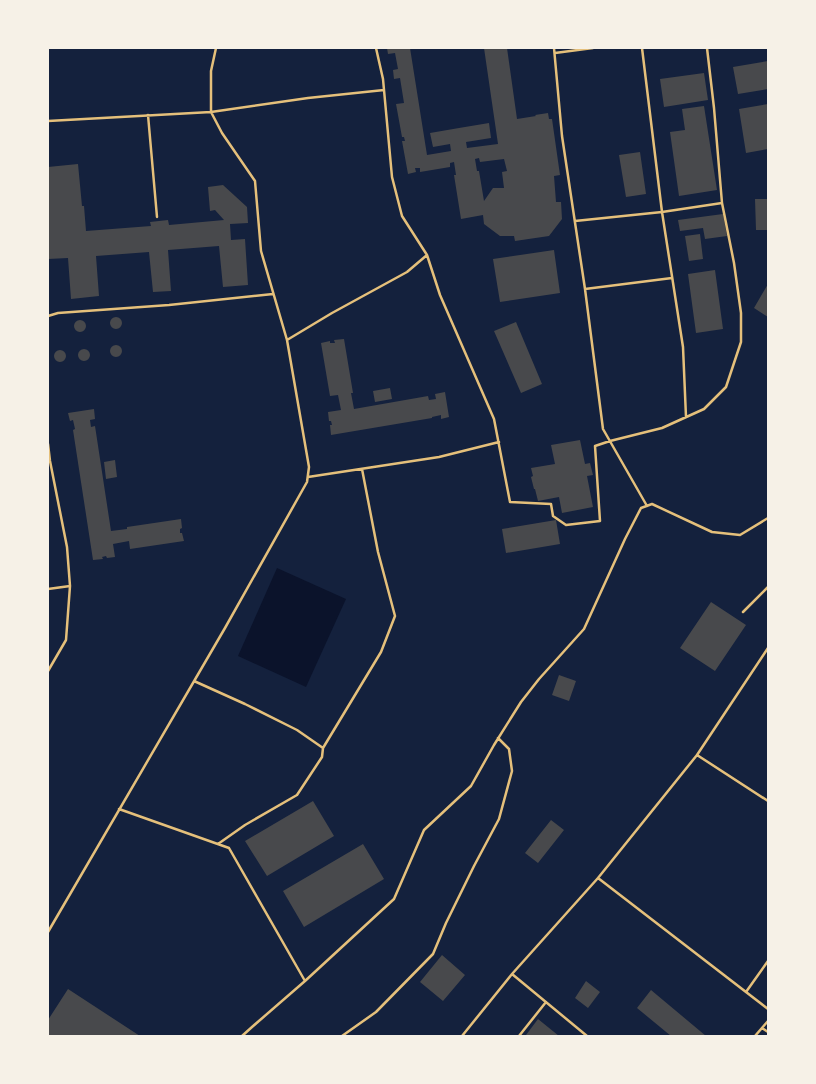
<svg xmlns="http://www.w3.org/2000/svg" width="816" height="1084" font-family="Roboto,sans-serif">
<rect width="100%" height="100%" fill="#14213d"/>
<path fill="#0b132b" d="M277 568 346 599 306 687 238 656Z"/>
<path fill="#48494c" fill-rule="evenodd" d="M387 48H410L427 155 451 151 450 144 433 147 430 133 459 128 489 123 491 138 466 142 467 148 498 144 484 48H507L517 119 536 116 535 115 548 113 549 119H552L560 175 554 176 556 202H561L562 219 549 236 515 241 514 236H500L484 224 483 215 461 219 454 175H456L454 162 450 163V167L420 172V168H415L416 172 408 174 402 141H405L404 137H402L396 104 404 103 400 78 394 79 393 70 398 69 395 53 388 54ZM479 158 480 162 504 159 507 171 502 172 504 188H493L484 201 479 171H477L475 159Z
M768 61V89L738 94 733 67Z
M704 73 708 100 664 107 660 79Z
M768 104V149L746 153 739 109Z
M704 106 717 190 679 196 670 132 685 130 682 109Z
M640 152 646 194 626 197 619 155Z
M78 164 82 206H84L86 231 151 226 150 222 168 220 169 225 224 220 215 210 210 211 208 187 223 185 247 207 248 223 230 224 231 240 245 239 248 285 223 287 219 246 168 250 171 291 153 292 149 252 96 256 99 296 71 299 68 258 48 259V167Z
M755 199H768V230H756Z
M723 214 727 236 705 239 703 228 680 231 678 220Z
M700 234 703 259 689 261 685 236Z
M554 250 560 293 500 302 493 259Z
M715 270 723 329 696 333 688 274Z
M768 284V317L754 308Z
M110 323a6 6 0 1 1 12 0a6 6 0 1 1-12 0Z
M74 326a6 6 0 1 1 12 0a6 6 0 1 1-12 0Z
M516 322 542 384 521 393 494 331Z
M344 339 353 393H351L354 409 428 396 429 400 436 399 435 394 445 392 449 417 441 419V415L432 417V418L331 435 330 425H332L331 421H329L328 412 341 410 338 395 330 396 321 343 330 341V343H335L334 340Z
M110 351a6 6 0 1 1 12 0a6 6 0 1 1-12 0Z
M78 355a6 6 0 1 1 12 0a6 6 0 1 1-12 0Z
M54 356a6 6 0 1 1 12 0a6 6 0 1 1-12 0Z
M390 388 392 399 375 402 373 391Z
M94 409 95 419 90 420 91 427 95 426 111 531 127 529V527L181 519 182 528 180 529V533H182L184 541 130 549 129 541 113 544 115 557 107 558 106 556 102 557 103 559 93 560 73 430 75 429 73 420 70 421 68 413Z
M580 440 585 464 590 463 593 475 587 476 593 507 562 513 559 497 538 501 535 489H534L531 477 533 476 531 468 555 464 551 445Z
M115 460 117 477 106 479 104 462Z
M556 520 560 544 506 553 502 529Z
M711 602 746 625 715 671 680 648Z
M559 675 576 681 569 701 552 695Z
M313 801 334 836 267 876 245 841Z
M551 820 564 830 538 863 525 853Z
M363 844 384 879 304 927 283 891Z
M442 955 465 975 443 1001 420 982Z
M586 981 600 992 588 1008 575 998Z
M68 989 140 1036H50L48 1035V1020Z
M651 990 706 1036H671L637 1008Z
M538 1019 559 1036H527L526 1035Z"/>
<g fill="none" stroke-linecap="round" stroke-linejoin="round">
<path stroke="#e5c07b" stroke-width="2.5" d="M376 48 383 79 392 177 402 216 427 255 440 295 494 419 510 502 551 504 553 516 566 525 600 521 595 446 610 441 662 428 704 409 726 387 741 342V313L734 263 722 203
M554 48 562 136 585 289 603 429 647 506
M555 53 593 48
M148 115 157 217
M48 121 211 112 308 98 384 90
M575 221 662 212 642 48
M585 289 672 278
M48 316 58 313 169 305 273 294
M287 340 332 313 407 272 427 255
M686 417 683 347 662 212 722 203 714 108 707 48
M48 444 50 461 67 547 70 586 48 589
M308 477 439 457 499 442
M743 612 768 587
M48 671 66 640 70 586
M194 681 245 704 297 730 323 748 322 757 297 795 245 825 218 844
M323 748 381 652 395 616 378 552 362 469
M697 755 768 801
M119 809 229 848 305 981
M598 878 768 1009
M48 932 225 628 307 482 309 467 287 340 261 251 255 181 222 133 211 112V71L216 48
M512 974 587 1036
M746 992 768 961
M762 1028 768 1032
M242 1036 252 1027 305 981 394 899 424 830 471 786 494 745 521 702 539 679 584 629 625 539 641 508 652 504 712 532 740 535 768 518
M342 1036 376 1012 433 954 446 923 474 866 499 819 512 771 509 749 498 738
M462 1036 512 974 598 878 697 755 768 648
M519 1036 546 1002
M755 1036 768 1021"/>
</g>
<rect width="816" height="1084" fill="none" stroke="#f6f1e7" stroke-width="98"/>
</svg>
